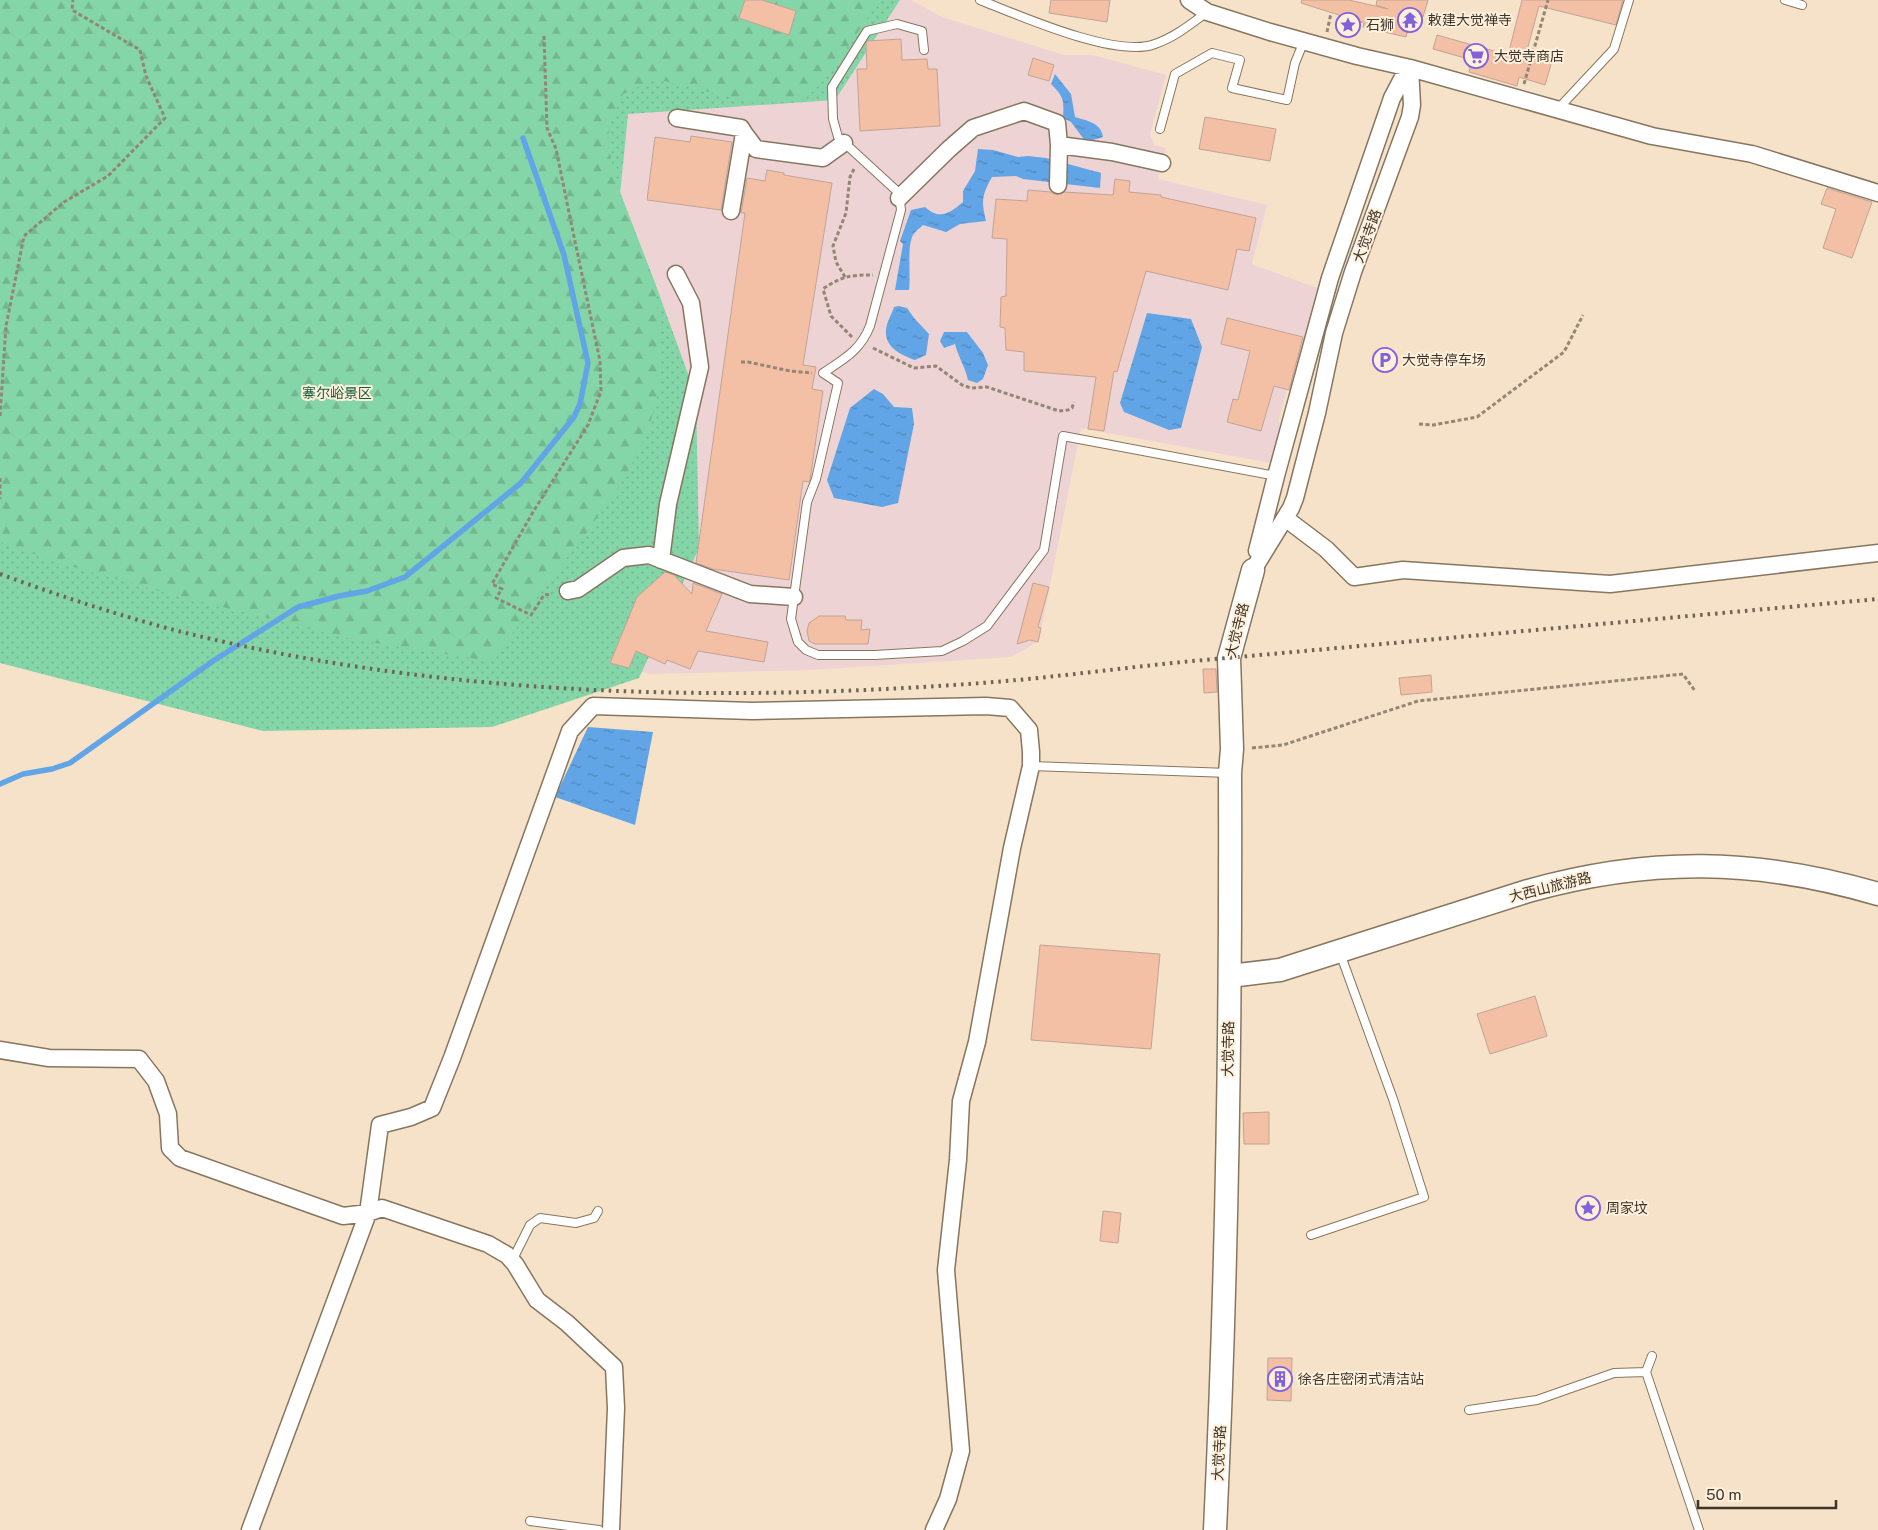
<svg xmlns="http://www.w3.org/2000/svg" width="1878" height="1530" font-family="'Public Sans','Noto Sans SC',sans-serif">
<defs>
<pattern id="grass-dots" width="8" height="8" patternUnits="userSpaceOnUse" patternTransform="scale(1.25)"><rect width="8" height="8" fill="#84d5a7"/><path d="M2 2h.1M6 6h.1" fill="none" stroke="#73b790" stroke-width="1.8" stroke-linecap="round"/></pattern>
<pattern id="forest-firs" width="22" height="20" patternUnits="userSpaceOnUse" patternTransform="scale(1.25)"><rect width="22" height="20" fill="#84d5a7"/><path d="M5 1l3.5 6h-7zM16 11l3.5 6h-7z" fill="#73b790"/></pattern>
<pattern id="water-ripples" width="26" height="14" patternUnits="userSpaceOnUse" patternTransform="scale(1.25)"><rect width="26" height="14" fill="#61a5e6"/><path d="M2 4q2-2 4 0t4 0M15 11q2-2 4 0t4 0" fill="none" stroke="#5187bb"/></pattern>
</defs>
<rect width="100%" height="100%" fill="#f5e2c8"/>
<path fill="#eed3d5" d="M884 0H911L942 17 1064 55H1093L1166 75 1150 134 1154 145 1166 148 1158 179 1267 205 1252 264 1317 288 1290 390H1287L1278 422 1282 423 1271 463 1081 428 1039 641 1011 657 810 670 651 674 610 664 623 94Z"/>
<path fill="url(#grass-dots)" d="M0 0H900L835 100 628 114 620 195 655 283 696 396 699 548 639 678 492 727 263 731 0 663Z"/>
<path fill="url(#forest-firs)" d="M0 0H880L826 78 803 101 754 103 656 79 623 94 611 122 607 141 617 184 655 283 661 340V382L648 432 624 479 585 535 542 589 526 616 490 661 356 640 159 591 63 564 0 542Z"/>
<path fill="url(#water-ripples)" d="M1055 74 1071 94 1075 117C1088 121 1101 123 1103 137L1086 142 1071 122 1063 118C1064 100 1064 97 1051 84Z
M978 149 993 150 1018 157 1028 156 1046 158 1101 173 1100 188 1023 179 1016 176 992 177C982 195 981 201 986 221L960 224 946 232 923 225C920 228 914 232 912 237 907 251 911 275 909 290H895L903 244 900 241 911 210 925 207C939 220 949 214 963 202V191L975 171Z
M899 306 907 308 914 318 929 334 926 355 915 360C902 355 885 348 886 331 886 323 892 314 894 307Z
M1147 313 1191 319 1202 347 1181 428 1169 430 1124 412 1120 403Z
M944 332H967L983 353 988 365 983 379 977 383 968 380C965 367 958 356 955 344L944 348 940 341Z
M874 389 883 394 894 407 912 408 914 424 898 503 882 507 834 498 827 480 850 408Z
M588 727 653 732 635 825 555 797Z"/>
<g fill="none" stroke-linecap="round" stroke-linejoin="round">
<path stroke="#61a5e6" stroke-width="5.5" d="M0 784 23 774 52 769 70 763 213 661 298 607 339 596 367 591 405 577 521 483 574 417 580 404 588 363 564 255 523 138"/>
</g>
<path fill="#f3bfa5" stroke="#c1a496" d="M745 0H762L796 11 789 35 739 18Z
M1051 0H1110L1107 22 1049 13Z
M1302 0H1349L1388 9 1376 5 1377 0H1428L1423 17 1412 14 1406 37 1363 27 1364 23 1301 3Z
M1522 0H1623L1616 25 1539 6 1526 54 1552 61 1545 85 1519 77 1517 86 1469 72 1472 60 1433 49 1437 35 1508 55Z
M901 39 902 60 927 59 928 69H937L940 126 860 131 857 69H867L866 43 867 41Z
M1033 58 1054 65 1049 81 1028 75Z
M1205 117 1276 129 1270 161 1199 149Z
M691 136 732 142 721 210 647 200 655 137 690 142Z
M767 170 784 173V175L832 183 803 365 816 367 812 389 823 391 810 480 809 482 803 481 789 580 713 569 696 563 745 213H741L747 178 765 181Z
M1115 179 1130 181 1129 192 1161 195V197L1256 218 1249 251 1237 249 1228 290 1146 271 1117 372 1114 371 1104 431 1088 429 1096 377 1024 371V352L1006 350 1005 328 1000 327 1001 297 1006 296 1007 239 992 238 996 199 1027 201 1028 190 1051 192 1057 195 1064 192 1113 195Z
M1827 188 1872 202 1852 258 1823 248 1836 209 1821 204Z
M1227 318 1303 337 1289 390 1274 386 1261 431 1227 422 1233 399 1238 400 1250 351 1221 344Z
M665 572 674 575 692 594 693 583 722 594 706 631 768 642 764 662 698 651 690 669 667 660 665 664 636 651 629 668 610 663 637 597Z
M1033 583 1049 587 1038 627 1041 628 1038 642 1030 640 1017 644Z
M819 616H845L846 620H862L861 630 870 629 868 644H815L809 641 807 631 809 623Z
M1203 669H1216L1217 692 1204 693Z
M1431 675 1432 692 1401 695 1399 678Z
M1040 945 1160 954 1151 1049 1031 1040Z
M1535 996 1547 1036 1490 1054 1477 1014Z
M1269 1112V1144H1244L1243 1113Z
M1103 1211 1121 1213 1118 1243 1100 1241Z
M1268 1358H1292L1291 1401 1267 1400Z"/>
<g fill="none" stroke-linecap="round" stroke-linejoin="round">
<defs>
<path id="lane" d="M980 0C1018 15 1117 59 1155 44 1175 37 1191 24 1207 12
M1785 0 1802 5
M924 50 922 31 897 24 867 31 832 87 833 119 838 137 899 193 901 210 870 326C860 351 844 359 823 373L838 383 816 479 807 502 791 619 798 642 806 650 818 655H875L942 651 963 641 987 626 1044 550 1063 436 1276 476
M1557 110 1614 49 1629 0
M1160 129 1175 74 1212 53 1240 60 1232 88 1287 100 1295 63 1304 41
M1031 766 1229 773
M1311 1235 1424 1197 1393 1099 1340 953
M512 1261 530 1225 540 1218 576 1223 594 1218 598 1211
M1646 1372 1652 1356
M1469 1410 1537 1400 1614 1373 1646 1372 1699 1530
M530 1521 599 1530"/>
<path id="street" d="M1189 0 1207 12 1270 32 1357 56 1410 68 1652 136 1752 154 1878 193
M677 118 741 128 744 133
M1058 185 1059 145 1112 152 1162 163
M899 198 949 149 973 128 1024 111 1057 123 1059 145
M731 211 744 133 756 149 823 158 844 143
M1285 518 1326 549 1354 577 1403 570 1610 584 1878 553
M1257 551 1276 476 1330 278 1392 98 1402 79 1410 68
M661 560 668 504 700 367 691 303 676 274
M1253 570 1291 508 1295 498 1317 413 1334 333 1353 272 1410 117 1412 105 1410 68
M568 591 578 589 623 558 649 555 750 594 794 597
M0 1050 49 1058 139 1059 156 1081 168 1114 170 1148 180 1158 343 1216 368 1213 250 1530
M611 1530 616 1408 614 1367 567 1323 537 1300 515 1264 507 1255 488 1244 382 1208 368 1213 380 1125 411 1117 432 1108 452 1058 570 731 593 706 752 711 986 706 1010 708 1029 730 1031 752V766L1012 848 977 1042 961 1101 958 1160 946 1270 961 1451 948 1499 934 1530"/>
<path id="secondary" d="M1230 976 1280 970 1528 891C1649 857 1756 858 1878 894
M1215 1530C1227 1278 1231 1025 1230 773L1232 749 1229 658 1253 570"/>
</defs>
<use href="#lane" stroke="#87765f" stroke-width="10"/>
<use href="#street" stroke="#87765f" stroke-width="19"/>
<use href="#secondary" stroke="#87765f" stroke-width="25"/>
<path stroke="#938674" stroke-width="3" stroke-dasharray="4 2.5" stroke-linecap="butt" d="M1327 32 1331 13
M544 36 547 128 556 149 572 227 600 361 601 391 588 425 533 512 492 584 502 589 496 598 531 615 544 595 552 594
M1524 84 1548 0
M845 277 836 262 833 246 846 213 850 177 854 169
M852 337 831 316 823 289C842 276 850 275 873 275
M873 348 914 368 936 366 962 385 971 388 987 387 1059 411 1068 410 1072 408 1074 402
M741 362H748L790 371 812 373
M0 416 6 326 24 236 64 202 108 176 165 118 146 76 140 50 72 10 73 0
M1419 424 1433 425 1477 417 1564 352 1583 315
M0 478V499
M1252 748 1283 745 1418 701 1683 674 1695 691"/>
<use href="#lane" stroke="#fff" stroke-width="8"/>
<use href="#street" stroke="#fff" stroke-width="16"/>
<use href="#secondary" stroke="#fff" stroke-width="22"/>
<path stroke="#6e6355" stroke-width="4" stroke-dasharray="2.5 5" stroke-linecap="butt" d="M0 574C60 596 120 616 182 632 437 695 705 703 967 684 1046 679 1125 667 1204 660 1429 640 1653 619 1878 599"/>
</g>
<defs>
<symbol id="temple-ring" viewBox="-11 -11 22 22"><circle r="9.5" fill="#fff0db" stroke="#8161dc" stroke-width="1.5"/><path d="M0-6L5-2H3V0L6.5 2.5H4V6H1.5V3h-3V6H-4V2.5H-6.5L-3 0V-2H-5Z" fill="#8161dc"/></symbol>
<symbol id="sight-ring" viewBox="-11 -11 22 22"><circle r="9.5" fill="#fff0db" stroke="#8161dc" stroke-width="1.5"/><path d="M0-6L1.8-2.2L6-1.7L2.9 1.2L3.7 5.4L0 3.3L-3.7 5.4L-2.9 1.2L-6-1.7L-1.8-2.2Z" fill="#8161dc"/></symbol>
<symbol id="supermarket-ring" viewBox="-11 -11 22 22"><circle r="9.5" fill="#fff0db" stroke="#8161dc" stroke-width="1.5"/><path d="M-6-5.5h2.5l.6 2H6L4.5 2H-2.5L-4.4-4H-6ZM-1.5 3.2a1.3 1.3 0 1 0 .1 0ZM3 3.2a1.3 1.3 0 1 0 .1 0Z" fill="#8161dc"/></symbol>
<symbol id="parking-ring" viewBox="-11 -11 22 22"><circle r="9.5" fill="#fff0db" stroke="#8161dc" stroke-width="1.5"/><path d="M-3.5-5.5H1a3.5 3.5 0 0 1 0 7H-1V5.5H-3.5ZM-1-3.4V-.6H.8a1.4 1.4 0 0 0 0-2.8Z" fill="#8161dc"/></symbol>
<symbol id="building-ring" viewBox="-11 -11 22 22"><circle r="9.5" fill="#fff0db" stroke="#8161dc" stroke-width="1.5"/><path d="M-4-6H4V6H1V3H-1V6H-4ZM-2.5-4.3h1.7v1.8h-1.7ZM.8-4.3h1.7v1.8H.8ZM-2.5-1h1.7V.8h-1.7ZM.8-1h1.7V.8H.8Z" fill="#8161dc"/></symbol>
</defs>
<g fill-rule="evenodd">
<use href="#temple-ring" x="1396" y="6" width="28" height="28"/>
<use href="#sight-ring" x="1334" y="11" width="28" height="28"/>
<use href="#supermarket-ring" x="1462" y="42" width="28" height="28"/>
<use href="#parking-ring" x="1371" y="346" width="28" height="28"/>
<use href="#sight-ring" x="1574" y="1194" width="28" height="28"/>
<use href="#building-ring" x="1266" y="1365" width="28" height="28"/>
</g>
<g text-anchor="middle" stroke-width="4" stroke-linejoin="round" paint-order="stroke">
<g font-size="14" fill="#3d352b" stroke="#fff0db" text-anchor="start">
<text x="1428" y="25">敕建大觉禅寺</text>
<text x="1366" y="30">石狮</text>
<text x="1494" y="61">大觉寺商店</text>
<text x="1402" y="365">大觉寺停车场</text>
<text x="1606" y="1213">周家坟</text>
<text x="1298" y="1384">徐各庄密闭式清洁站</text>
</g>
<g font-size="14" fill="#3d352b" stroke="#fff0db">
<text transform="translate(1367 236) rotate(-70)" y="5">大觉寺路</text>
<text transform="translate(1237 630) rotate(-76)" y="5">大觉寺路</text>
<text transform="translate(1550 887) rotate(-14)" y="5">大西山旅游路</text>
<text transform="translate(1228 1049) rotate(-89)" y="5">大觉寺路</text>
<text transform="translate(1219 1453) rotate(-87)" y="5">大觉寺路</text>
</g>
<g font-size="14" fill="#135b3a" stroke="#fff0db">
<text x="337" y="398">寨尔峪景区</text>
</g>
</g>
<path d="M1698 1500v8h138v-8" fill="none" stroke="#3d352b" stroke-width="2.5"/>
<text x="1706" y="1500" font-size="15" fill="#3d352b" stroke="#fff0db" stroke-width="4" paint-order="stroke">50 m</text>
</svg>
